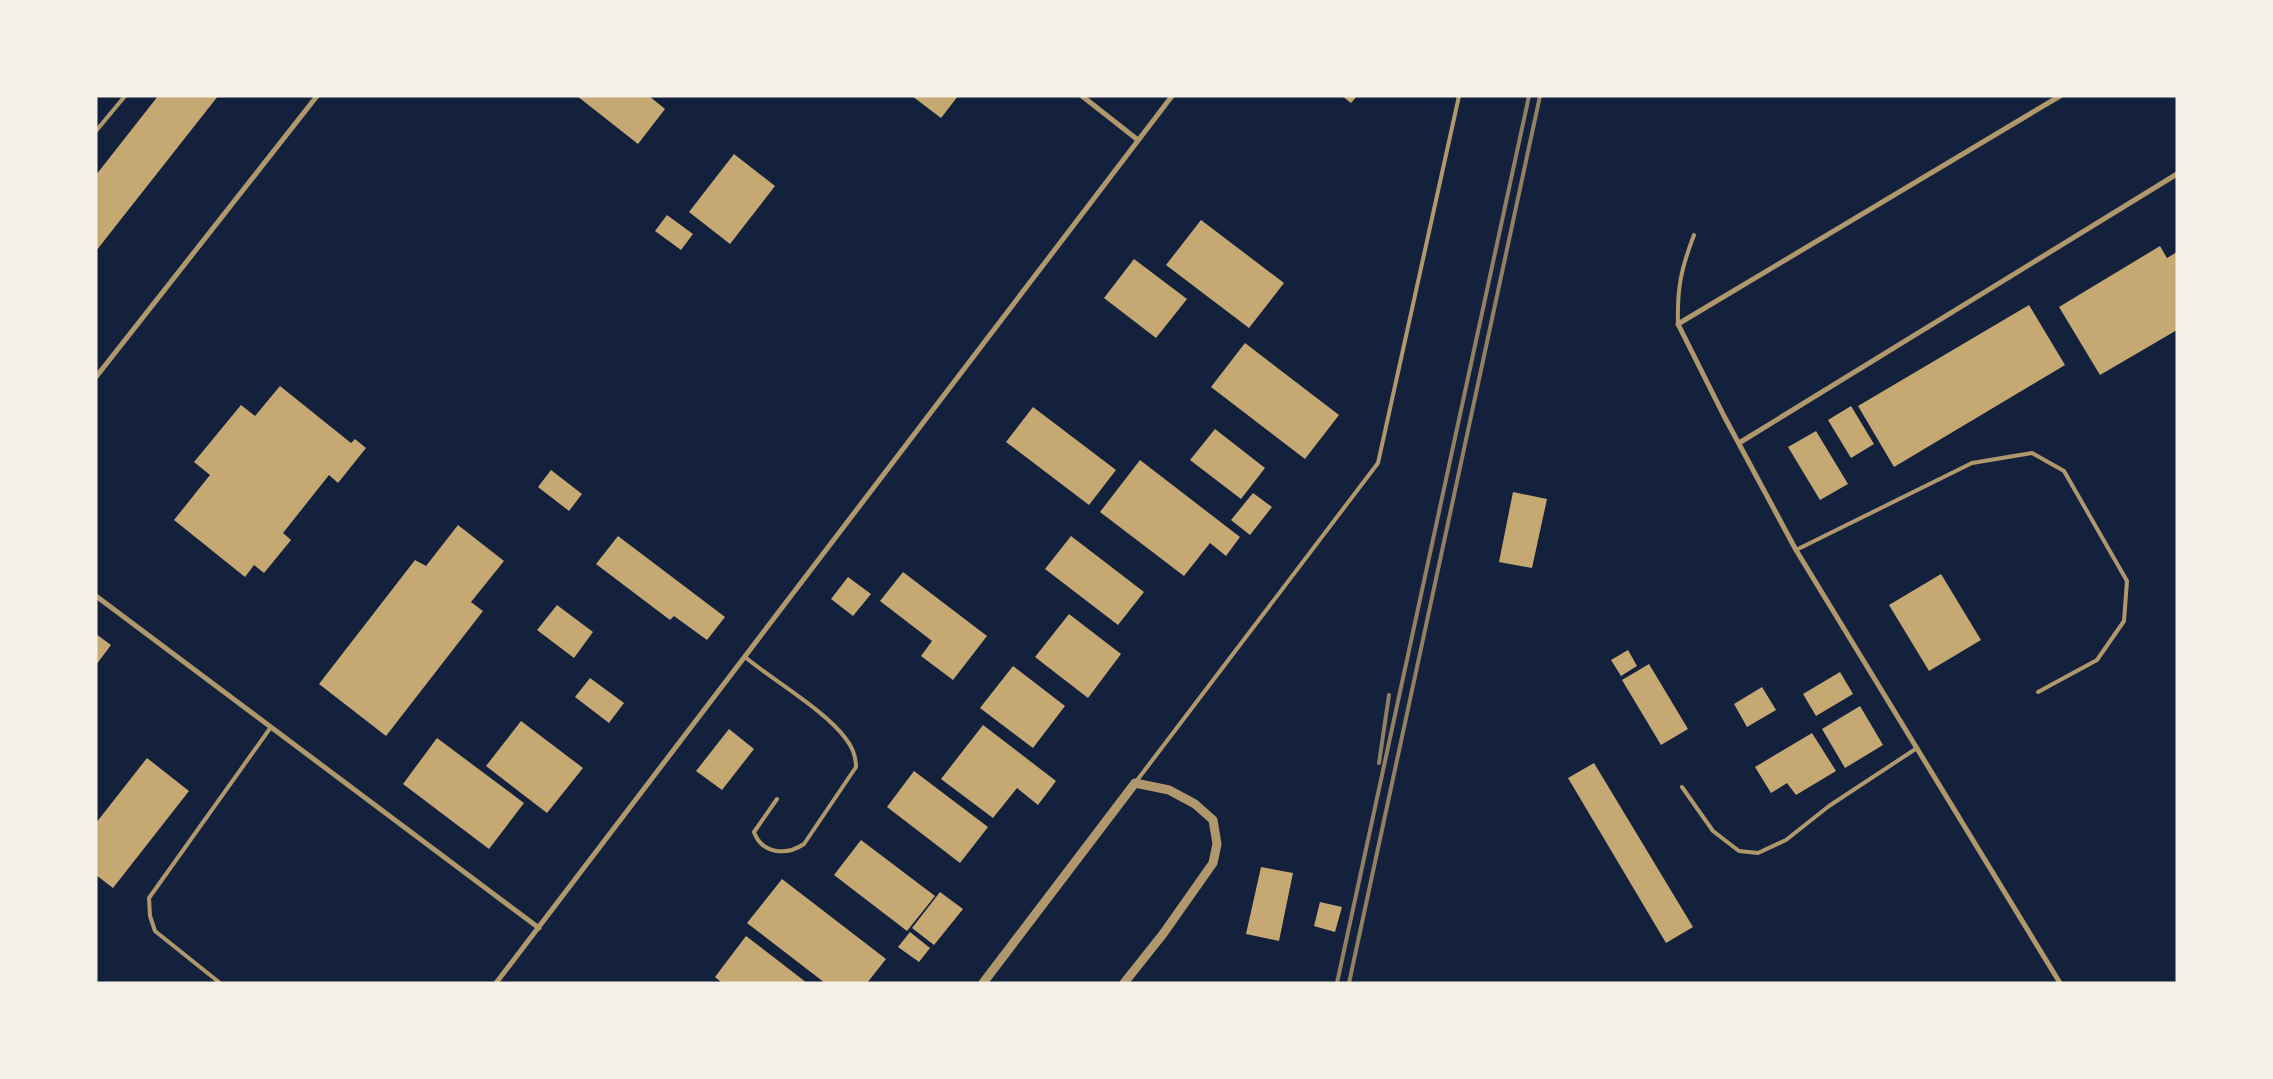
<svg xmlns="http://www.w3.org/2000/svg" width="2273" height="1079" font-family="Montserrat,sans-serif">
<rect width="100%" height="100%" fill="#14213d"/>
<path fill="#c6a872" d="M158 96H218L96 251V175Z
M577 96H649L665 109 638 144Z
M912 96H958L941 118Z
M1342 96H1357L1351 103Z
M734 154 775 186 730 244 689 212Z
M667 215 693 234 681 250 655 231Z
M1201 220 1284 283 1249 328 1166 265Z
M2160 246 2167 258 2177 252V330L2100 375 2059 307Z
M1134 259 1187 299 1156 338 1104 298Z
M2029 305 2065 365 1894 467 1858 406Z
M1245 343 1339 415 1305 459 1211 387Z
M280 386 351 443 355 439 366 448 338 483 329 475 283 533 291 540 264 573 254 565 245 577 174 520 210 475 194 462 241 405 255 416Z
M1851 406 1874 444 1851 458 1828 420Z
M1033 407 1116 470 1089 505 1006 442Z
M1215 429 1265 468 1241 499 1190 460Z
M1816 431 1848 484 1820 500 1788 447Z
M1140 460 1240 537 1226 556 1210 543 1184 576 1100 512Z
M551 470 582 494 569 511 538 487Z
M1513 492 1547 499 1532 568 1499 562Z
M1253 493 1272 507 1250 535 1231 520Z
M458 525 504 561 471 602 483 611 386 736 319 684 415 560 426 566Z
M618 536 725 617 707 640 674 616 670 620 596 564Z
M1071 536 1144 592 1118 625 1045 569Z
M903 572 987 636 953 680 921 656 932 641 880 601Z
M1941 574 1981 640 1929 671 1889 605Z
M848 577 871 594 853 616 831 599Z
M557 605 593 632 574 658 537 630Z
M1069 614 1121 654 1088 698 1035 657Z
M96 634 111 645 96 665Z
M1628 650 1637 666 1621 676 1611 660Z
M1649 664 1688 729 1661 745 1622 680Z
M1013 666 1065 706 1033 748 980 708Z
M1840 672 1853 694 1816 716 1803 694Z
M590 678 624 703 609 723 575 697Z
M1762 687 1776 710 1747 727 1734 704Z
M1860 706 1883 745 1845 768 1822 729Z
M521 721 583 768 547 813 486 766Z
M983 725 1056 781 1038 805 1017 788 993 818 941 779Z
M729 729 754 749 722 790 696 771Z
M1812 733 1836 771 1796 795 1787 783 1771 793 1755 767Z
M437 738 524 803 489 849 403 784Z
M147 758 189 791 113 888 96 875V823Z
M1594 763 1693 927 1666 943 1568 778Z
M914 771 988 827 960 863 887 807Z
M861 840 935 896 907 931 834 875Z
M1261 867 1293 873 1279 941 1246 934Z
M782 879 886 959 867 983H825L747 923Z
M940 892 963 909 934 945 912 928Z
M1320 902 1342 907 1335 932 1314 926Z
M910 932 930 948 919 962 898 947Z
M746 936 807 983H722L715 977Z"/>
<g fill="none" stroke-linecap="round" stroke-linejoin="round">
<path stroke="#b1986c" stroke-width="4" d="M96 131 125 96
M1678 324C1677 288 1681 269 1694 235
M1796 550 1972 463 2032 453 2064 471 2127 581 2124 621 2097 660 2038 692
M745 657C774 681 826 711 846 739 853 748 856 756 856 767L804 844C786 856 762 854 754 832L777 799
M1135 783 1378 463 1459 96
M1682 787 1713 831 1739 851 1758 853 1786 840 1829 806 1917 748
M220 983 155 931 150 916 149 898 271 727"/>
<path stroke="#b1986c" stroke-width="5" d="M1082 96 1138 140
M96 377 317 96
M1739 443 2177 174
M96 596 539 928
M496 983 1172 96
M2060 983 1796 550 1724 416 1678 324 2060 96"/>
<path stroke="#b1986c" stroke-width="9" d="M983 983 1135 783 1169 790 1195 804 1213 820 1217 844 1213 863 1163 934 1124 983"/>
<path stroke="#918062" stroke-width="4" d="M1379 763 1389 695
M1337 983 1529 96
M1349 983 1540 96"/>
</g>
<rect width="2273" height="1079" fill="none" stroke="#f6f1e7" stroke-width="195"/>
</svg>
